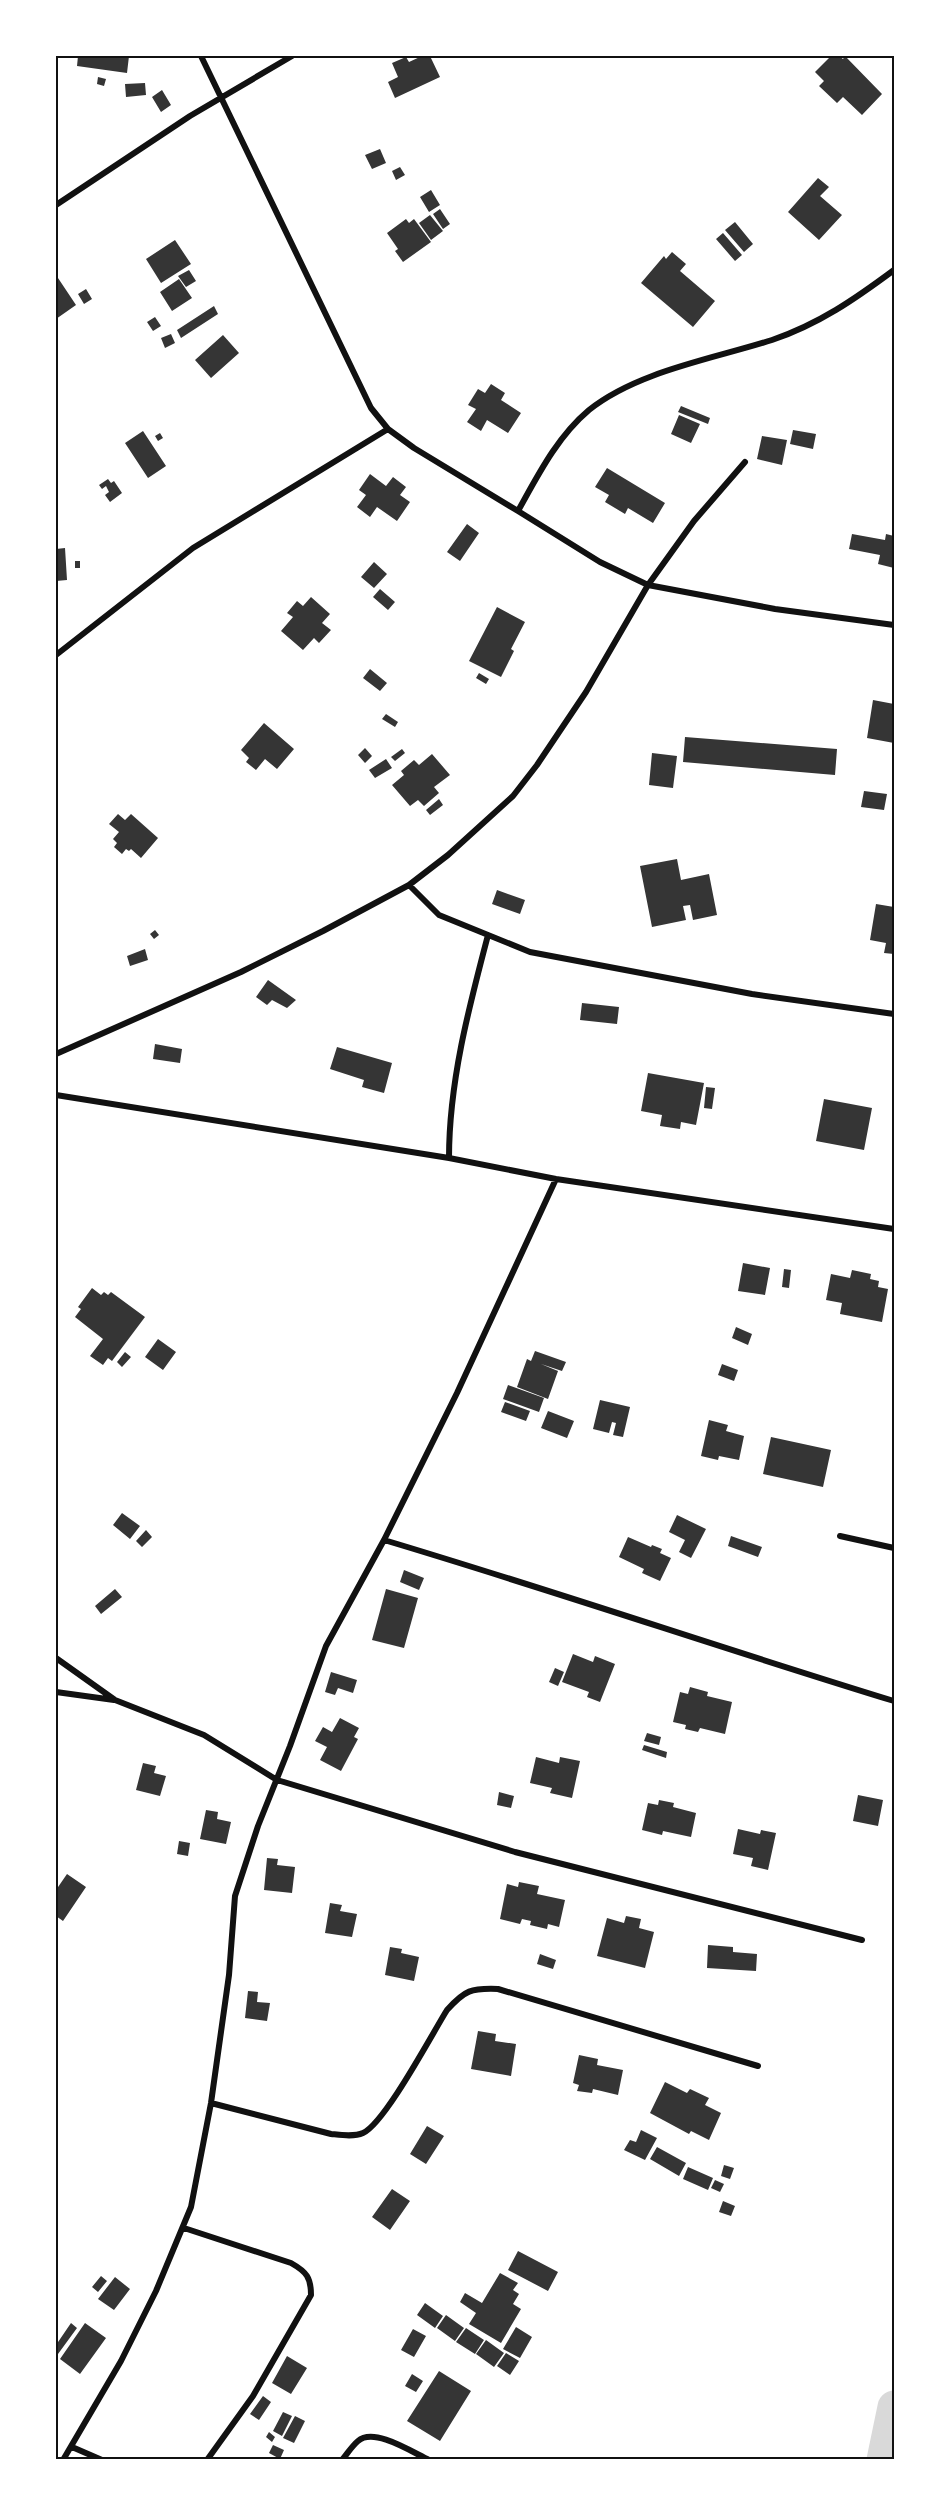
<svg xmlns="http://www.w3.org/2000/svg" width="950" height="2515" font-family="'DM Sans',sans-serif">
<rect width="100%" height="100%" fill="#fff"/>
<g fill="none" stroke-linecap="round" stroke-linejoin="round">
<path stroke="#d9d9d9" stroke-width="33" d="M883 2460 894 2407"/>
</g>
<path fill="#353535" d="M78 56H129L127 73 77 66Z
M422 56H430L440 77 395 98 388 82 398 77 392 63 406 57 409 62Z
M831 56H839L843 59 845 56 882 94 862 115 843 97 837 103 819 86 824 81 815 72Z
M98 77 106 79 104 86 97 84Z
M145 83 146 95 126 97 125 84Z
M162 90 171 105 161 112 152 97Z
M380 149 386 163 372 169 365 155Z
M400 167 405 175 396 180 392 171Z
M818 178 829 187 820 196 842 215 819 240 788 212Z
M431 190 440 205 429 212 420 197Z
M440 209 450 224 443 229 433 214Z
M430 215 443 231 431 240 419 223Z
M406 219 409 223 414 219 431 242 403 262 395 251 398 249 387 233Z
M735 222 753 244 744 252 725 230Z
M723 233 742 255 735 261 716 239Z
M175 240 191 264 161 283 146 259Z
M672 252 686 264 680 271 715 301 693 327 641 283 664 256 666 259Z
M189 270 196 281 186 287 178 276Z
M56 275 76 305 56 319Z
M179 279 192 298 172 311 160 292Z
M86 289 92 299 84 304 78 294Z
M214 306 218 314 181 338 177 330Z
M155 317 161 326 153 331 147 322Z
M171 334 175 343 165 348 161 338Z
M223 335 239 353 211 378 195 360Z
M491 384 505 393 501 400 521 413 508 433 487 420 481 431 467 422 476 409 468 405 478 389 485 393Z
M681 406 710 418 708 424 678 412Z
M679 415 700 424 691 443 671 434Z
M793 430 816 434 813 449 790 444Z
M143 431 166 466 148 478 125 443Z
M160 433 163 438 158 441 155 436Z
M762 436 787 440 782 465 757 459Z
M607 468 665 503 653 523 628 508 625 514 605 502 609 495 595 487Z
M370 474 386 486 393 477 406 487 400 495 410 502 397 521 377 507 370 517 357 507 366 495 359 490Z
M108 479 111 483 114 481 122 493 110 502 105 495 109 492 106 486 102 489 99 485Z
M467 524 479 533 460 561 447 552Z
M852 534 885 540 886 534 894 536V568L878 564 880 555 849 549Z
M65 548 67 580 56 581V549Z
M75 561H80V568H75Z
M374 562 387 574 374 588 361 577Z
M380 589 395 602 388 610 373 597Z
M311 597 330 614 322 623 331 630 319 643 314 638 303 650 281 631 293 617 287 613 297 601 303 606Z
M497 607 525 622 511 649 514 651 501 677 469 661Z
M370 669 387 683 380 691 363 678Z
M479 673 489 679 486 684 476 678Z
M873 700 894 704V743L867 738Z
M386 714 398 722 395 727 382 719Z
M264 723 294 749 277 769 265 759 256 770 246 762 249 758 241 750Z
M685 737 837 749 835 775 683 762Z
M365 748 372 756 365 763 358 755Z
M402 749 405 753 395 761 391 757Z
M652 753 677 756 673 788 649 785Z
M432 754 450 775 434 787 439 793 424 806 418 800 410 806 392 785 404 775 401 771 414 760 419 765Z
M386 759 392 768 375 778 369 770Z
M864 791 887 794 884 810 861 807Z
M439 799 443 805 430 815 426 810Z
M118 814 125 820 131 814 158 838 141 858 131 849 129 851 126 849 122 854 114 847 117 843 113 839 119 832 109 824Z
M677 859 681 880 709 874 717 915 693 920 690 905 683 906 686 920 652 927 640 866Z
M497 890 525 900 520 914 492 904Z
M876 904 894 907V954L884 953 886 943 870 940Z
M155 930 159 935 154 939 150 934Z
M145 949 148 960 130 966 127 956Z
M268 980 296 1000 287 1008 272 1000 267 1005 256 997Z
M582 1003 619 1007 617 1024 580 1020Z
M155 1044 182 1049 180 1063 153 1059Z
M337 1047 392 1063 384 1093 362 1087 364 1080 330 1069Z
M648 1073 704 1083 696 1125 681 1122 680 1129 660 1126 662 1115 641 1111Z
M706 1087 715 1088 712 1109 704 1108Z
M824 1099 872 1108 864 1150 816 1141Z
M743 1263 770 1268 765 1295 738 1291Z
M784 1269 791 1270 789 1288 782 1287Z
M852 1270 871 1274 870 1279 879 1281 878 1287 888 1289 882 1322 840 1314 842 1303 826 1300 831 1274 850 1278Z
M92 1288 101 1295 104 1292 108 1295 111 1292 145 1317 112 1361 108 1358 103 1365 90 1356 103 1339 75 1317 81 1309 78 1307Z
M736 1327 752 1334 748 1345 732 1338Z
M158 1339 176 1352 163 1370 145 1357Z
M535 1351 566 1362 562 1371 541 1364 558 1371 548 1399 517 1387 527 1359 531 1361Z
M125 1352 131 1357 122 1367 117 1362Z
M722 1364 738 1370 734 1381 718 1375Z
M508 1385 544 1398 539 1412 503 1399Z
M600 1400 630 1407 623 1437 613 1435 616 1423 612 1422 609 1433 593 1429Z
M505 1402 530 1411 526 1421 501 1412Z
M548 1411 574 1421 567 1438 541 1428Z
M709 1420 728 1425 726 1431 744 1436 739 1460 719 1456 718 1460 701 1456Z
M771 1437 831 1450 823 1487 763 1474Z
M122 1513 140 1526 130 1539 113 1525Z
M677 1515 706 1529 691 1558 679 1552 685 1540 669 1532Z
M146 1530 152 1537 142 1547 136 1541Z
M731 1536 762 1547 758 1557 728 1546Z
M628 1537 651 1547 652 1545 662 1549 660 1553 671 1558 660 1581 642 1573 644 1569 619 1557Z
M404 1570 424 1578 419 1590 400 1582Z
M115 1589 122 1597 101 1614 95 1606Z
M386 1589 418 1598 404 1648 372 1640Z
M573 1654 593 1662 595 1656 615 1664 600 1702 587 1697 589 1692 562 1682Z
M555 1668 564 1672 558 1686 549 1682Z
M331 1672 357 1680 353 1693 338 1688 335 1695 325 1692Z
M690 1687 708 1692 707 1696 732 1702 725 1734 700 1728 698 1732 685 1729 686 1725 673 1722 680 1692 688 1694Z
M340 1718 359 1728 354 1737 358 1739 341 1771 320 1760 327 1747 315 1741 323 1727 332 1732Z
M647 1733 661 1737 659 1745 644 1741Z
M644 1745 667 1752 666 1758 642 1750Z
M536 1757 559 1763 560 1757 580 1761 572 1798 550 1793 552 1788 530 1783Z
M143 1763 156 1766 154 1773 166 1776 160 1796 136 1790Z
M499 1792 514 1796 511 1808 497 1805Z
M858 1795 883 1800 878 1826 853 1821Z
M659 1800 674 1803 673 1807 696 1813 691 1837 663 1831 662 1835 642 1830 648 1803 658 1805Z
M206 1810 218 1812 217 1819 231 1822 226 1844 200 1839Z
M738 1829 760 1834 761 1830 776 1833 768 1870 751 1866 753 1858 733 1854Z
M179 1841 190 1843 188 1856 177 1854Z
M267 1858 278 1859 277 1865 295 1867 292 1893 264 1890Z
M67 1874 86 1887 63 1921 56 1916V1890Z
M519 1882 539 1886 537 1894 565 1900 559 1927 548 1924 547 1929 530 1925 531 1921 522 1919 520 1924 500 1919 507 1884 518 1887Z
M330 1903 342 1905 340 1911 357 1914 352 1937 325 1933Z
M626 1916 641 1919 639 1928 654 1932 645 1968 597 1956 607 1918 624 1923Z
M708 1945 733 1947V1952L757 1954 756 1971 707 1968Z
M390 1947 402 1949 401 1953 419 1957 414 1981 385 1975Z
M540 1954 556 1960 553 1969 537 1964Z
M248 1991 258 1992 257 2002 270 2003 267 2021 245 2018Z
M478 2031 496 2034 495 2041 516 2044 511 2076 471 2069Z
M579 2055 598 2059 597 2065 623 2070 618 2095 593 2089 592 2093 577 2091 579 2085 573 2083Z
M665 2082 687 2093 690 2089 709 2098 705 2105 721 2113 709 2140 691 2131 689 2134 650 2113Z
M427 2126 444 2136 426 2164 410 2154Z
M641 2130 657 2138 645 2160 624 2150 630 2140 636 2142Z
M657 2147 686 2163 679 2176 650 2159Z
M724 2165 734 2168 730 2179 721 2176Z
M688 2167 713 2178 708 2190 683 2179Z
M715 2180 724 2184 720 2192 711 2188Z
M392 2189 410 2201 390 2230 372 2217Z
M723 2201 735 2206 731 2216 719 2212Z
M518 2251 558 2272 548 2291 508 2270Z
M500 2273 518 2283 513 2290 519 2294 513 2304 521 2309 501 2343 469 2324 476 2313 460 2302 465 2293 482 2303Z
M101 2276 107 2281 98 2292 92 2287Z
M115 2277 130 2289 114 2310 98 2299Z
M425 2303 443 2316 435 2328 417 2315Z
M446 2315 464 2328 455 2341 437 2328Z
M71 2323 77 2328 58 2354 56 2352V2345Z
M85 2323 106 2338 80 2374 60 2359Z
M516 2327 532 2337 520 2358 503 2349Z
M466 2328 484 2340 475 2354 456 2342Z
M413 2329 426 2336 414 2357 401 2350Z
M486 2340 504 2353 494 2367 476 2354Z
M506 2353 519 2361 510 2375 497 2366Z
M287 2356 307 2368 291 2394 272 2383Z
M439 2371 471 2391 440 2441 407 2421Z
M412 2374 423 2381 416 2392 405 2386Z
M263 2396 271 2402 259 2420 250 2414Z
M283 2412 292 2416 282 2436 273 2431Z
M295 2416 305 2421 294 2443 283 2438Z
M269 2432 275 2437 272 2442 266 2437Z
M273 2445 284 2450 280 2459 269 2453Z"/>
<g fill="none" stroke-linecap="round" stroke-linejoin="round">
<path stroke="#111" stroke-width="6" d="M201 56 371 408 388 429 414 448 518 511
M56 205 190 116 292 56
M894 270C855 299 819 324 772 340 713 359 638 371 589 410 557 437 538 475 518 511L600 562 648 585 775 609 894 625
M56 655 193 548 388 429
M409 885 439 915 530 952 752 994 894 1014
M56 1054 241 972 323 931 409 885 448 855 513 796 537 765 586 692 648 585 694 521 745 462
M56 1095 449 1158 556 1179 894 1229
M449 1158C449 1082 469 1007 488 935
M840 1536 894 1548
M384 1540C555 1591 724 1649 894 1701
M56 1658 115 1700 204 1735 277 1780 515 1852 862 1940
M56 1692 114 1700
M211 2103 331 2134C341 2135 354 2137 363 2133 385 2123 432 2034 447 2010 465 1990 471 1988 498 1989L758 2066
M184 2228 291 2263C307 2272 311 2278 311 2295L253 2396 207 2460
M72 2447 102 2460
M63 2460 121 2361 156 2291 191 2207 211 2103 229 1975 235 1896 258 1826 290 1746 326 1646 384 1540 457 1393 556 1179
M342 2460C347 2454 352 2446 358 2441 374 2427 412 2452 429 2460"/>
</g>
<rect width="950" height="2515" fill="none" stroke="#ffffff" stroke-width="114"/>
<rect x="57" y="57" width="836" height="2401" fill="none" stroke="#111" stroke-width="2"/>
</svg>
